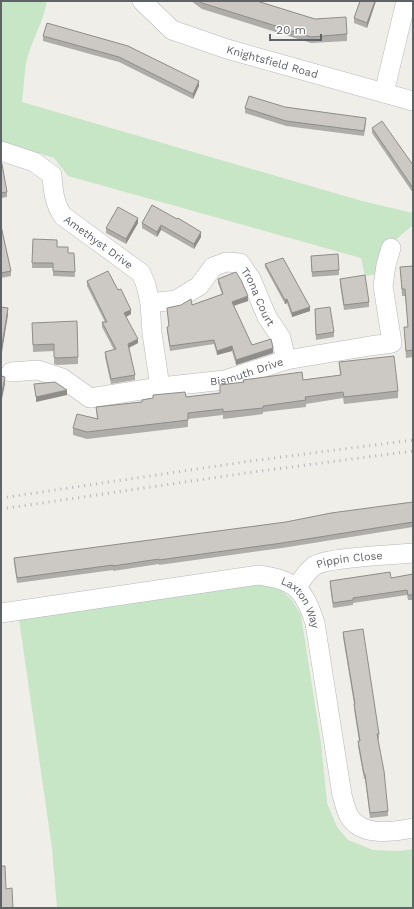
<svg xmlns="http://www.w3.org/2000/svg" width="414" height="909" font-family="'Work Sans',sans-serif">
<rect width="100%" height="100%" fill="#f0eee8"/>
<path fill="#c6e6c6" d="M1 1H47C44 20 32 40 27 59 24 73 24 88 22 102L362 201 413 213V225L387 247 377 274 365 276 361 258 68 176 54 158 1 141Z
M258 582 279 588 292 600 301 615 321 743 327 803 337 827 348 840 373 850 399 851 413 849V908H57L52 848 19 619Z"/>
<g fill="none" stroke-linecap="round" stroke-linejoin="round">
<defs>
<g id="street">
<path id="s1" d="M142 1 172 30 227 49 413 101"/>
<path d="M384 93 406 1"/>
<path id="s2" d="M1 151 34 162 52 175C53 190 54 203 63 216L141 273 146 285 150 303 152 333 160 387"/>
<path id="s3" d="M150 303 176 300 199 286 213 267 226 262 240 263 251 279 267 317 281 338 286 360"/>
<path id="s4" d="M11 372 38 370 62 378 90 398 160 387 225 380 286 360 370 346 392 343 383 286 386 265 391 248"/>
<path id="s5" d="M296 588C301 581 307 571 314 566 327 557 393 555 413 553"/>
<path id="s6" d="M1 613 259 575C295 580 304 589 315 623L342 795C344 802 346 810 349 816 361 837 393 832 413 828"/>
</g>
</defs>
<use href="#street" stroke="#b5b7bb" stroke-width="20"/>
<use href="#street" stroke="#fff" stroke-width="19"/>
<path stroke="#b5b6b7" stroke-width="3" stroke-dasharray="1 5" stroke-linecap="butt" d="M1 498 251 461 413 440
M1 509 253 472 413 451"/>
</g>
<path fill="#afada9" d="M191 1H257L347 34V41L311 43 202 9Z
M360 1H376L367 28 354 23V18Z
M47 23 199 86 193 99 119 62 43 41V36Z
M285 107 366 123 364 136 286 126 245 113V108Z
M372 128 413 165V193L372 133Z
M1 165 7 192V197L1 198Z
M152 205 201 237 194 249 161 230 157 237 142 228V223Z
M138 223 126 244 106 233V228Z
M1 226 11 271V276L1 278Z
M33 239 57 247 68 253H74L75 277 53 276V268H32Z
M311 256 339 270V275L312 277Z
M265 264 310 311 292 317 287 303 285 304 265 267Z
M413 266V357L406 358 404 327H408L405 296H402L400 267Z
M218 279 248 301 234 306 252 345 273 353 236 365 232 351 217 355 214 344 170 351 167 331V327L169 326 167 308 192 305 222 294 218 283Z
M340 279 369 302V307L344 310 340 284Z
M87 281 118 290 131 314 126 317 138 343 129 348 135 375V380L111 384 105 357V352L114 350 102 327V322H105L87 286Z
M315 309 334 332V337L316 340Z
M32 323 78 357V364L57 365 54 364V351L33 352Z
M339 362 398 391V398L344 404 343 398 306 404V407L263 412V414L223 419V415L188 419V427L87 439 73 435V428L97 419 96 407 220 393V385L243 382V380H303L340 375Z
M413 502V527L282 548 159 565V564L113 571V570L17 583 14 563V558L286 522Z
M413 574V600H408L407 595 353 603V605L333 608 330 586V581L391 578Z
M343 632 379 734V739H378L388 811V816L370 818 365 779H364L358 746V741H359L354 709V704L343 637Z"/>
<path fill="#8f8d89" d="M375 1H376L367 28V23Z
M199 81V86L193 99V94Z
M138 218V223L126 244V239Z
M161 225V230L157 237V232Z
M201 232V237L194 249V244Z
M248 296V301L232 306V302Z
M287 299V303L285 304V300Z
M310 307V311L292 317V313Z
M8 308V315L1 358V351Z
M131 310V314L124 318V313Z
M138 339V343L128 348V344Z
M232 346V351L217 355V351Z
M273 348V353L236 365V360Z
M5 377V384L1 404V397Z
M67 390V395L36 402V397Z"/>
<path fill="#ccc9c4" stroke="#8f8d89" d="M199 1H257L315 19 346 17 347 34 311 37 202 3Z
M360 1H375L367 23 354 18Z
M47 23 128 46 199 81 193 94 119 57 43 36Z
M249 96 285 107 366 118 364 131 286 121 245 108Z
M382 121 413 165V188L372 128Z
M2 164 7 192 1 193V165Z
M152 205 177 219 178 218 201 232 194 244 161 225 157 232 142 223Z
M118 207 138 218 126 239 106 228Z
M1 226 11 271 1 273Z
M33 239 57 240V247H68V253H74L75 272 53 271V263H32Z
M338 254 339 270 312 272 311 256Z
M283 258 310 307 292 313 287 299 285 300 265 264Z
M413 266V350L406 351 404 327H408L405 289H402L400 267Z
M108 271 118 290 121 289 131 310 124 313 138 339 128 344 135 375 111 379 105 352 116 349 102 322H107L87 281Z
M236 272 241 280 248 296 232 302 252 345 271 339 273 348 236 360 232 346 217 351 214 340 170 346 167 327 169 326 167 308 181 305 191 299 192 305 223 294 218 279Z
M365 275 369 302 344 305 340 279Z
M1 307 8 308 1 351Z
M330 307 334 332 316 335 315 309Z
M77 321 78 357 57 358 54 357V344L33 345 32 323Z
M394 356 398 391 344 397 343 392 305 397 306 400 263 406V408L223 412V409L188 413V420L87 432 73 428 77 414 98 419 96 407 142 402V400L153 398V395L185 392 186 397 220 393V385L244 382 243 380 302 372 303 380 341 375 339 362Z
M1 376 5 377 1 397Z
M55 382 67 390 36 397 34 384Z
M413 502V522L282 543 159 560V559L113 566V565L17 578 14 558 286 522 331 513Z
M390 572 391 578 413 574V595H408L407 590 353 598V600L333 603 330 581Z
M363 629 379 734H377L384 771 388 811 370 813 365 774H364L358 741H360L354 704H355L343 632Z
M1 866H5L6 889 12 888 13 908H1Z"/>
<g text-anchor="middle" stroke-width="4" stroke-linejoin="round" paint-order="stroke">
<g font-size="11" fill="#5f6267" stroke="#fff">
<text dy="4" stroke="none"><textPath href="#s1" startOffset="147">Knightsfield Road</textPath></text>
<text dy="4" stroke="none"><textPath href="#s2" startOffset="144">Amethyst Drive</textPath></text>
<text dy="4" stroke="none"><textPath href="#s3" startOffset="143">Trona Court</textPath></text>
<text dy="4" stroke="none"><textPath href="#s4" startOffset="246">Bismuth Drive</textPath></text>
<text dy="4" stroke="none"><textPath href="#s5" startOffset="65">Pippin Close</textPath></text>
<text dy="4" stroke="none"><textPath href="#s6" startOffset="315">Laxton Way</textPath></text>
</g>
</g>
<rect width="414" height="909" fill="none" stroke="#5f6267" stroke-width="4"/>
<path d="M270 34v6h51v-6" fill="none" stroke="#5f6267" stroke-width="2"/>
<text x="276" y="34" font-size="12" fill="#5f6267" stroke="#ffffff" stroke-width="3" paint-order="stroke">20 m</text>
</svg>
